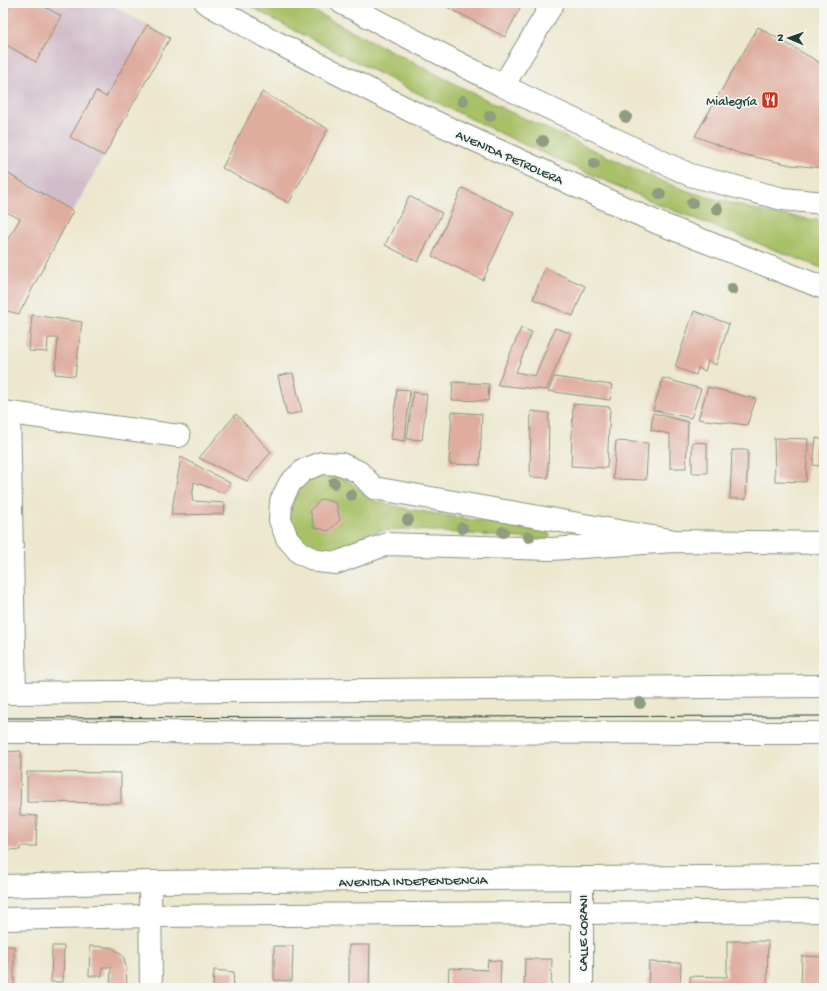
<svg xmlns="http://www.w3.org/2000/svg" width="827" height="991" font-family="'Gochi Hand',sans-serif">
<rect width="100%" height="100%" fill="#f6f6f2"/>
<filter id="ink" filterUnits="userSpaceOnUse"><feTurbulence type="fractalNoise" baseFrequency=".025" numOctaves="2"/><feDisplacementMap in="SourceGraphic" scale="8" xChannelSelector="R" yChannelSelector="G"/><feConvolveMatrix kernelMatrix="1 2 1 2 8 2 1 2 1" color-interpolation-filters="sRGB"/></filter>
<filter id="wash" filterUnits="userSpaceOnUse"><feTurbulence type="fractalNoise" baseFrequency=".012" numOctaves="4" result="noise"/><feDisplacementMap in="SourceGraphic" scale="16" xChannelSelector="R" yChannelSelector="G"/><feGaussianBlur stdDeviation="0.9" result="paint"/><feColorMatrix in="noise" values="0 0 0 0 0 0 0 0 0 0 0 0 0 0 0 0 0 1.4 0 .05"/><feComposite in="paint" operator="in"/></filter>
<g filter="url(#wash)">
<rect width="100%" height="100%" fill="#ece7cd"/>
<path fill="#d1bdc9" d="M3 3H109L170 38 73 211 3 171Z"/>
<path fill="#a8c066" stroke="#647e4d" d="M244 3H298L506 110 661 181 696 194 772 214 824 221V269L667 208 525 145 409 89 286 26Z
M318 475H333L347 480 360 490 369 499 407 509 546 532 549 534 550 537 548 539 546 540 403 529 380 531 365 536 334 550H319L305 544 295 534 289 520 294 491 305 481Z"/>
<g id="blocks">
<path fill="#dfac9e" d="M11 3H38L61 16 36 62 3 43V17Z
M439 3H511L520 8 505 37Z
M147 25 170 38 104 156 70 137 96 91 106 97Z
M758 27 824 65V168L791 165 741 154 695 136Z
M262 92 328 129 289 203 222 168Z
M3 171 73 211 19 314 3 310V247L20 219 3 210Z
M462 188 514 212 483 280 432 256Z
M409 196 442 213 418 262 385 245Z
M545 268 585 286 573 316 533 299Z
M694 311 729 324 716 365 708 361 705 371 698 368 696 375 675 367Z
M32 315 82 322 75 376 55 374 58 338H48L47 352 29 351Z
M521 328 532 332 516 372 535 376 555 328 571 333 546 390 497 385Z
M293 373 302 412 287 415 278 376Z
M554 377 612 385 610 400 548 391Z
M663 378 701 389 691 418 653 410Z
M453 382 489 384 488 401 452 400Z
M708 387 756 399 747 425 698 419Z
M397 389 410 390 405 441 391 439Z
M413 392 427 394 422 440 407 439Z
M573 404 610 407 607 468 571 466Z
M531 411 549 413 548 478 530 477Z
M452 412 482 414 480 465 449 464Z
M653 413 688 422 686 468H670V434L651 430Z
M236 414 271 452 247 481 199 458Z
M774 438 808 439 806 482 775 481Z
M816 438 824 440V467L813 465Z
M616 441 648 443 646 480 613 479Z
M692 442 707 443V473H692Z
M732 450H748L746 499H730Z
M181 457 230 483 224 493 194 482 192 501 225 503 224 514 171 515Z
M322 499 336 503 340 520 328 531 314 527 310 510Z
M21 751 20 815 37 816 36 846H20V850L3 849V752Z
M27 772 121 773V803L27 802Z
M727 941H768L767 988H690V976L727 977Z
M349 945H370L369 988H349Z
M3 946H14V988H3Z
M52 946H64L63 982H51Z
M90 946 108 947 113 948 121 954 124 958 126 967 127 988H110L111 967H102V976H89Z
M274 946H293L292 981 274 980Z
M802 956 824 957V988H801Z
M525 959H552L551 988H524Z
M488 960 501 961 500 988H448L449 968 487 970Z
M649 962 681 963 680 988H648Z
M214 970 234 972 233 988H213Z"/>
</g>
</g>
<g filter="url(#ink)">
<use href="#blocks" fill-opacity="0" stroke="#869280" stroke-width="1"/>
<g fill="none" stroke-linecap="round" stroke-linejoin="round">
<defs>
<path id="minor" d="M503 86 553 3
M3 412 179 436
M9 413 15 693
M675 541 374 488 359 472 341 464 322 463 304 470 290 483 281 501 280 520 287 538 300 553 317 561 336 563 387 544 551 549 675 541 824 543
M3 693 824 686
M3 732 824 733
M582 878V988
M150 882 151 988"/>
<path id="major" d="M206 3 268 38 413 112 658 223 824 288
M342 3 503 86 690 175 783 199 824 203
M3 886 150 882 824 876
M3 919 150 916 824 911"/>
</defs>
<use href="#minor" stroke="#869280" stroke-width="24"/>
<use href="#major" stroke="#869280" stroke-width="24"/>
<use href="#minor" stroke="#fff" stroke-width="22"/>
<use href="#major" stroke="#fff" stroke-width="22"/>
<path stroke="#1f3d34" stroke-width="1" d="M3 718 824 716"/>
</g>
<g fill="#8e9c7f">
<circle cx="463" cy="101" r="6"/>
<circle cx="490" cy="116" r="6"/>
<circle cx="626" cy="117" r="6"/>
<circle cx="543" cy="141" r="6"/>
<circle cx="594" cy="164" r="6"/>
<circle cx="660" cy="194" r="6"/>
<circle cx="692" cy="203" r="6"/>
<circle cx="717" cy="209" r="6"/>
<circle cx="732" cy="289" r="6"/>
<circle cx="334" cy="483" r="6"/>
<circle cx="351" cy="495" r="6"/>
<circle cx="408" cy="520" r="6"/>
<circle cx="462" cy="528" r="6"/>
<circle cx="503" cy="532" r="6"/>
<circle cx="529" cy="537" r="6"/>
<circle cx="640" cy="703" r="6"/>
</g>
</g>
<defs>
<symbol id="restaurant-square" viewBox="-11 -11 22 22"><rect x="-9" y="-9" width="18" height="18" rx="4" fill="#c8321e" stroke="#f6f6f2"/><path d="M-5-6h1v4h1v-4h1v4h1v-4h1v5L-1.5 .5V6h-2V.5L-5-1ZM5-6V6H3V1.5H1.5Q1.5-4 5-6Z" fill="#fff"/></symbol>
</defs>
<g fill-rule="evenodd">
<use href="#restaurant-square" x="760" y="90" width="20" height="20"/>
</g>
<g text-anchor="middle" stroke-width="3.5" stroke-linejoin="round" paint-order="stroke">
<g font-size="13" fill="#1f3d34" stroke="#f6f6f2" text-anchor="end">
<text x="757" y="105">Mialegría</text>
</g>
<g font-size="13" fill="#1f3d34" stroke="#f6f6f2">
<text transform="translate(510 156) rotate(24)" y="5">AVENIDA PETROLERA</text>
<text transform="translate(413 880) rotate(-1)" y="5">AVENIDA INDEPENDENCIA</text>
<text transform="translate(582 933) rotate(-90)" y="5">CALLE CORANI</text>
</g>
</g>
<rect width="827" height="991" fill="none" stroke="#f6f6f2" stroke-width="16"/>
<g transform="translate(789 38) rotate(272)" stroke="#f6f6f2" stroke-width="3" paint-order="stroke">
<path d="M0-3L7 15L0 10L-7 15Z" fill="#1f3d34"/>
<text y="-6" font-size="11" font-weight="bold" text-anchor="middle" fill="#1f3d34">N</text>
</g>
</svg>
